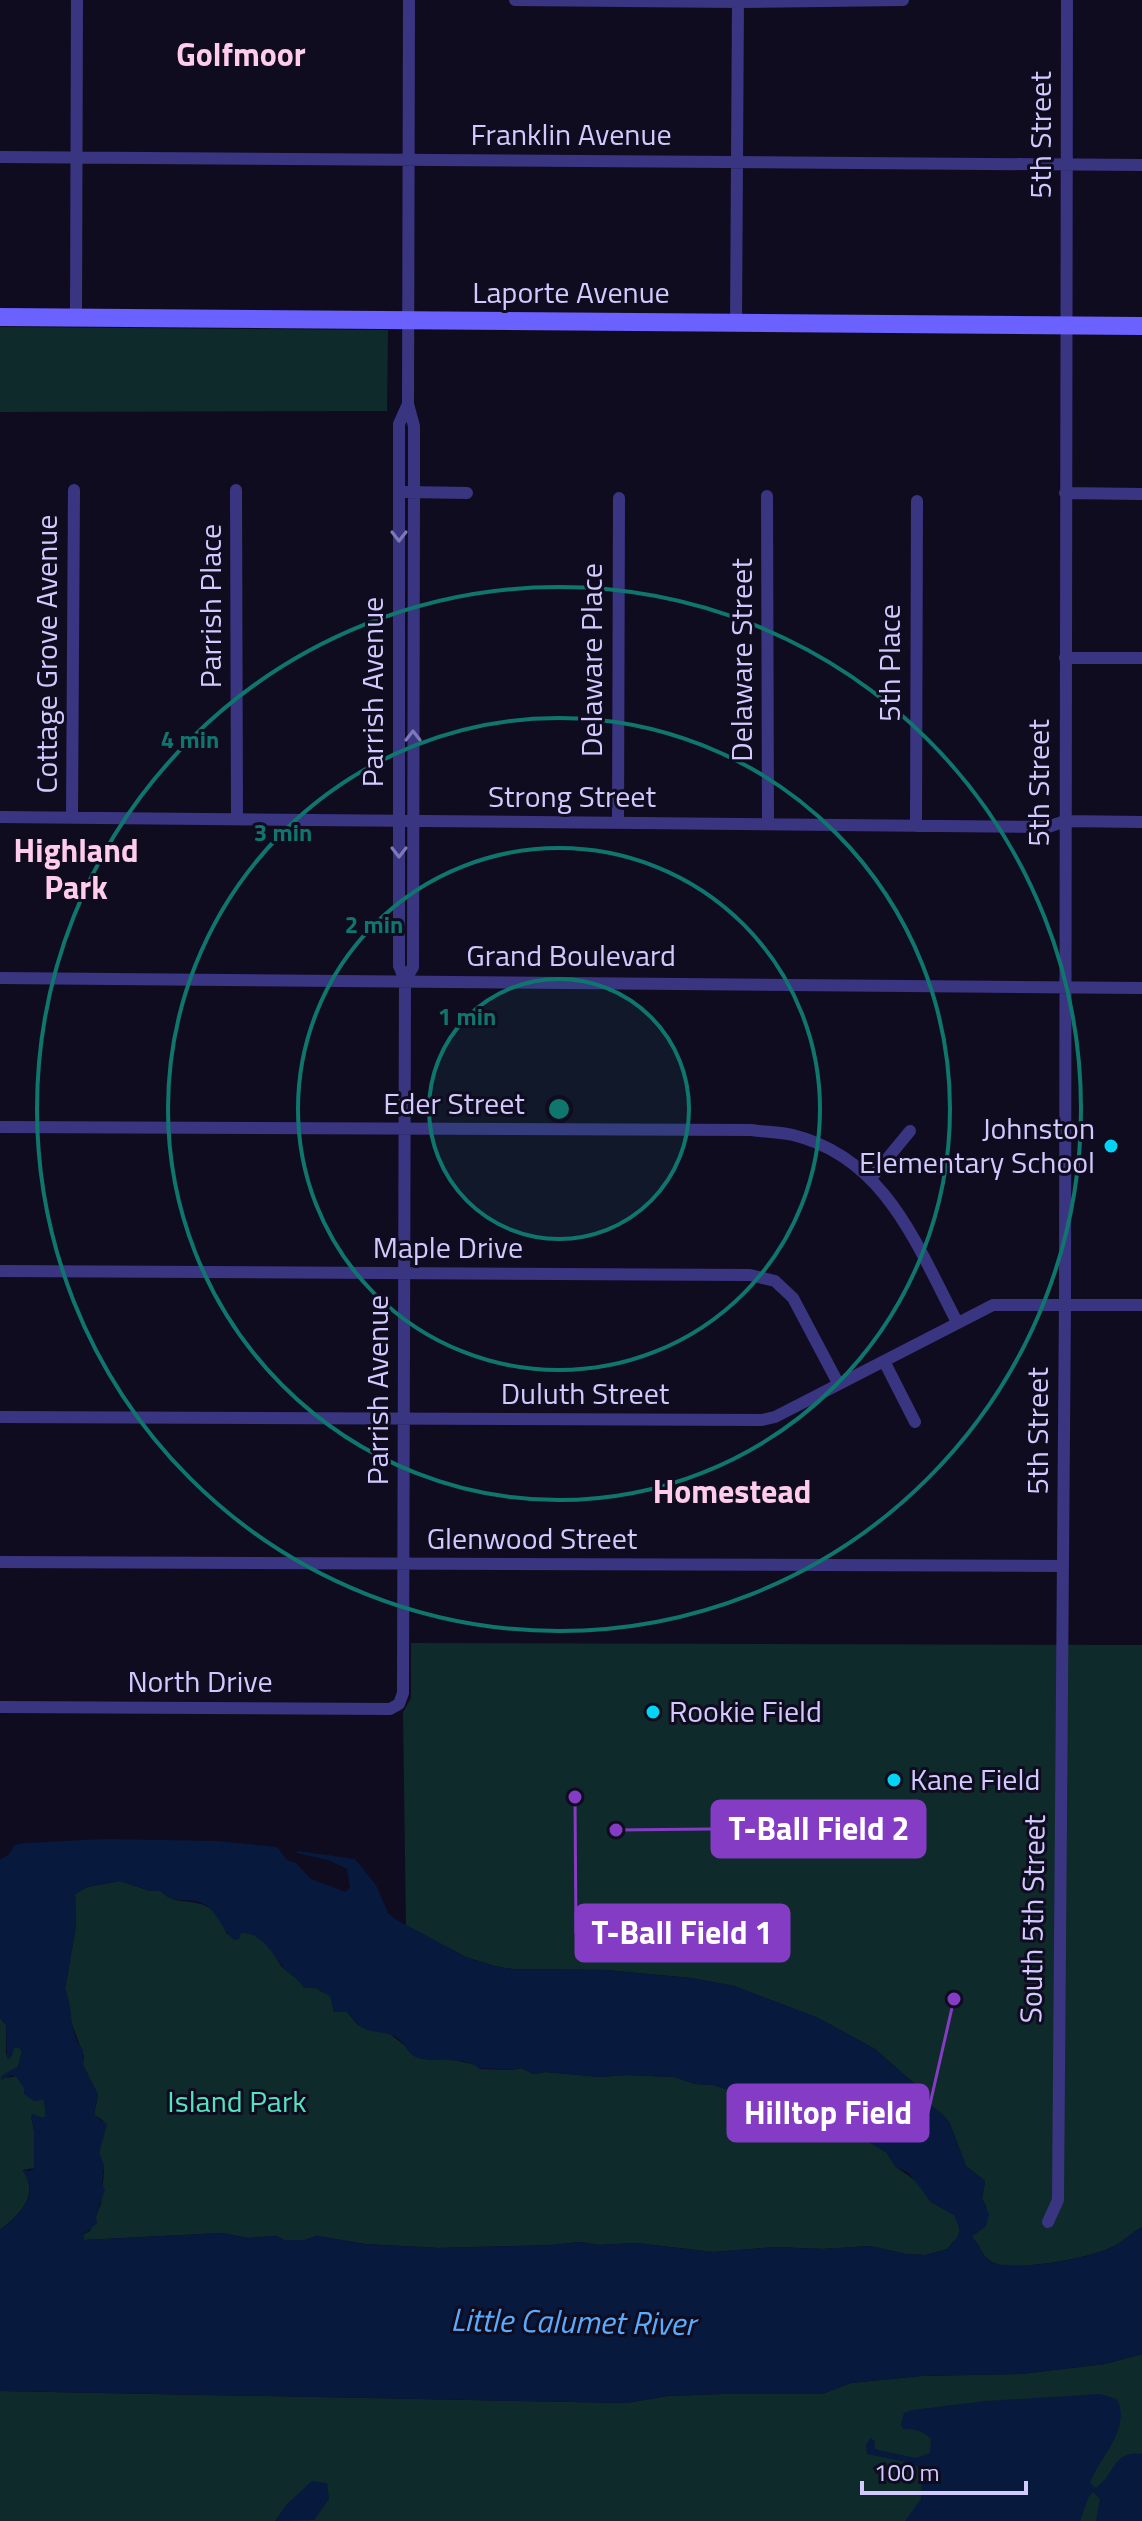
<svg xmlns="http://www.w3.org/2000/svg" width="1142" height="2521" font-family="'Titillium Web',sans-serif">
<rect width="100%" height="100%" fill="#100c20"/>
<path fill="#0f2a2a" d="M0 327 388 330 387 411 0 412Z
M411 1643 1142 1645V2227C1131 2233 1122 2243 1110 2248 1088 2258 1013 2273 992 2262 981 2257 981 2245 972 2238L973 2235 986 2226V2206L982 2199 985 2181 966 2166 950 2124 943 2115 929 2104 917 2086 875 2049 818 2018 734 1986 691 1978 606 1970 512 1969 494 1966 466 1957 406 1926 403 1712 411 1698Z
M120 1881 150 1891H161C181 1913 210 1886 227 1934L250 1932 268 1945 281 1966 292 1975 331 1996 334 2012H347L358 2025 390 2034 422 2059 454 2060 476 2065 480 2069 513 2070 521 2068 534 2074 545 2072 600 2077 626 2075 675 2077 695 2084 713 2085 765 2101 785 2103 808 2114 825 2112 835 2115 843 2120 846 2128 852 2132 886 2152 896 2167 919 2183 931 2202 955 2215 960 2230 957 2238 947 2249 925 2255 906 2254 870 2246 823 2249 776 2247 713 2252 636 2243 599 2245 580 2242 552 2245 439 2248 365 2244 317 2236 305 2240H284L276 2236 248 2238 222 2233 84 2240 83 2235 90 2231 101 2204 104 2171 99 2153 103 2120 94 2115 98 2095 83 2065 84 2056 71 2022 65 1989 76 1926 75 1894 87 1887Z
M0 2018 6 2025V2055L14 2048H20L22 2052 18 2067 10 2071 7 2078 16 2076 35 2101 44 2099 46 2116 43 2118 31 2116 34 2131V2168L23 2170C39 2195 22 2213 0 2230Z
M1142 2354V2521H0V2391L626 2403 668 2396 721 2394H822L851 2383 921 2376 1021 2374 1105 2364Z"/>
<path fill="#07193d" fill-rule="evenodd" d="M106 1839 218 1841 277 1847 287 1860 296 1863 311 1879 346 1892 350 1887 347 1869 328 1860 296 1853 298 1851 355 1859 376 1885 388 1913 395 1919 466 1957 494 1966 512 1969 606 1970 691 1978 734 1986 818 2018 875 2049 917 2086 929 2104 943 2115 950 2124 966 2166 985 2181 982 2199 989 2214 986 2226 973 2235V2238C981 2245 981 2257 991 2262 1013 2273 1088 2258 1110 2248 1122 2243 1131 2233 1142 2227V2354L1105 2364 1021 2374 921 2376 851 2383 822 2394H721L668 2396 626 2403 0 2391V2230C21 2214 41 2194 22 2170L30 2171 34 2168V2131L31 2116 33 2114 43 2118 46 2116 44 2099 34 2101 24 2094V2088L17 2077 12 2075 1 2080V2076L18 2067 22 2052 20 2048H14L11 2058 7 2059 6 2025 0 2018V1860L9 1854 15 1845 24 1843ZM120 1881 150 1891H161C174 1906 188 1896 204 1904 218 1912 222 1930 234 1940L239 1939 241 1933C263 1932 272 1955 285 1969 292 1976 299 1979 304 1988H315L330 1996 334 2012H347C352 2016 355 2022 360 2026 371 2035 389 2029 401 2041 407 2048 410 2056 419 2058 438 2063 464 2056 479 2068L513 2070 521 2068 534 2074 545 2072 600 2077 626 2075 675 2077 695 2084 713 2085 765 2101 785 2103 808 2114 825 2112 835 2115 843 2120 846 2128 852 2132 886 2152 896 2167 909 2173 931 2202 954 2215 960 2230 957 2238 947 2249 925 2255 906 2254 870 2246 823 2249 776 2247 713 2252 636 2243 599 2245 580 2242 552 2245 439 2248 365 2244 317 2236 305 2240H284L276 2236 248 2238 222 2233 84 2240 83 2235 97 2223 96 2216 105 2189 102 2184 104 2165 99 2153 107 2124 94 2115 98 2095 83 2065V2050C68 2033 74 2008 65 1989L76 1926 75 1894 87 1887Z
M1100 2394 1117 2399C1132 2429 1098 2459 1090 2483L1096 2488C1117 2472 1113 2450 1142 2454V2521H1096L1100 2499 1093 2492 1089 2496 1080 2521H905L921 2499 922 2469 911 2463 867 2454 866 2445 870 2438 875 2441 874 2448 878 2450 916 2458 930 2453 931 2439C922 2430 915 2429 903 2429L901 2425 904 2413 912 2410 986 2401Z
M312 2481 327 2483 329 2499 314 2520 275 2521 287 2504Z"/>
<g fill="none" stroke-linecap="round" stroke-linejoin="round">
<path stroke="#3a3580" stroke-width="12" d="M515 0 738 2 903 0
M0 157 1142 165
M76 317 77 0
M736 322 738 0
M236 490 237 818
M406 492 467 493
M1065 493 1142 494
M767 496 768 824
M1065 658H1142
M0 817 1048 827 1065 821 1142 822
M72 817 74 490
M618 823 619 498
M916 826 917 501
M0 978 1142 988
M405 980 413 967 414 493V426L408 404 409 0
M0 1127 751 1130C765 1132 780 1132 793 1135 886 1158 917 1246 957 1322
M872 1177 910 1131
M0 1271 750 1275 775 1281 793 1298 838 1383
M884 1361 915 1422
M0 1417 762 1420 775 1417 993 1305H1142
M0 1562 1063 1566
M0 1707 390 1709 399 1704 403 1693 405 980 399 966V424L408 404
M1048 2222 1058 2200 1065 1304 1067 0"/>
<path stroke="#6a61ff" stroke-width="18" d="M0 317 1142 326"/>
</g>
<defs><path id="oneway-chevron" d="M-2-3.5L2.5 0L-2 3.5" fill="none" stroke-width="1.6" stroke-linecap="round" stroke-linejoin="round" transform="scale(2)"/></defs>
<g stroke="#7e78b9">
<use href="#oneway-chevron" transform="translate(399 536) rotate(90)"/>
<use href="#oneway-chevron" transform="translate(413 736) rotate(-90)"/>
<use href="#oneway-chevron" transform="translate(399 852) rotate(90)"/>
</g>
<circle cx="559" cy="1109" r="130" fill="#0f766e" fill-opacity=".12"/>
<g fill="none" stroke="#0f766e" stroke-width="4">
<circle cx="559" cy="1109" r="130"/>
<circle cx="559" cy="1109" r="261"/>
<circle cx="559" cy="1109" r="391"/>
<circle cx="559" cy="1109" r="522"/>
</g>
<g fill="#00d5f5" stroke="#100c20" stroke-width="3">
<circle cx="1111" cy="1146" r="8"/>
<circle cx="653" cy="1712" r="8"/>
<circle cx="894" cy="1780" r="8"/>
</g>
<g text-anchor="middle" stroke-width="6" stroke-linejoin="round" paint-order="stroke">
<g font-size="30" fill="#d2caff" stroke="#100c20">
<text x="571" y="145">Franklin Avenue</text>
<text transform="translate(1041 135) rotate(-90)" y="10">5th Street</text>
<text x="571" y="303">Laporte Avenue</text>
<text transform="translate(211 606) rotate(-90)" y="10">Parrish Place</text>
<text transform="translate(47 654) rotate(-90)" y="10">Cottage Grove Avenue</text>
<text transform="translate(592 660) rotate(-90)" y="10">Delaware Place</text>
<text transform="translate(742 660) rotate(-90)" y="10">Delaware Street</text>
<text transform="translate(890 663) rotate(-90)" y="10">5th Place</text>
<text transform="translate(373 692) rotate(-90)" y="10">Parrish Avenue</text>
<text transform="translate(1039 783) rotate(-90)" y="10">5th Street</text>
<text x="572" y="807">Strong Street</text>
<text x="571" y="966">Grand Boulevard</text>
<text x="454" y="1114">Eder Street</text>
<text x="448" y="1258">Maple Drive</text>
<text transform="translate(378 1390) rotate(-90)" y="10">Parrish Avenue</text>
<text x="585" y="1404">Duluth Street</text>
<text transform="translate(1038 1431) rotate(-90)" y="10">5th Street</text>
<text x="532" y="1549">Glenwood Street</text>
<text x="200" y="1692">North Drive</text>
<text transform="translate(1033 1919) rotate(-89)" y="10">South 5th Street</text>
</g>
<g font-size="30" fill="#d2caff" stroke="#100c20" text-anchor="start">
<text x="1095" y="1139" text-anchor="end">Johnston<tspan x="1095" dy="34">Elementary School</tspan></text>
<text x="669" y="1722">Rookie Field</text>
<text x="910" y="1790">Kane Field</text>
</g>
<g font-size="30" fill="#52e3c3" stroke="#100c20">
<text x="237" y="2112">Island Park</text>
</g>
<g font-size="32" font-weight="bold" fill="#ffcceb" stroke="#100c20">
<text x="241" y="66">Golfmoor</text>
<text x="76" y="862">Highland<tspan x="76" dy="37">Park</tspan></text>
<text x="732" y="1503">Homestead</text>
</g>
<g font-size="32" font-style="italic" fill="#58acff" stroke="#100c20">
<text transform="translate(573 2322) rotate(1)" y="11">Little Calumet River</text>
</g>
</g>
<circle cx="559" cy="1109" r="12" fill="#0f766e" stroke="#100c20" stroke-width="4"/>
<g font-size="24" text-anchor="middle" font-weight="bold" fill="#0f766e" stroke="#100c20" stroke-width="6" stroke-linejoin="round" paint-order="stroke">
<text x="190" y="748">4 min</text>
<text x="283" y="841">3 min</text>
<text x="374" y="933">2 min</text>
<text x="467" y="1025">1 min</text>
</g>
<path fill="none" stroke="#843cc5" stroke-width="3" d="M616 1830L712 1829M575 1797L576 1933M954 1999L928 2113"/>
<g fill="#843cc5" stroke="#100c20" stroke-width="3">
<circle cx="616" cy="1830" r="8"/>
<circle cx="575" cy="1797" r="8"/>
<circle cx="954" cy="1999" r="8"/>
</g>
<g fill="#843cc5" stroke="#843cc5" stroke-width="3">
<rect x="712" y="1801" width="213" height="56" rx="8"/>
<rect x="576" y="1905" width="213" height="56" rx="8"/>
<rect x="728" y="2085" width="200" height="56" rx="8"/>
</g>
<g font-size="32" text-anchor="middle" font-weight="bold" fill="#fff">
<text x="819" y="1840">T-Ball Field 2</text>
<text x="682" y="1944">T-Ball Field 1</text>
<text x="828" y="2124">Hilltop Field</text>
</g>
<path d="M862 2481v12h164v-12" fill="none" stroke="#d2caff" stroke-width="4"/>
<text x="874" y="2481" font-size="24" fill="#d2caff" stroke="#100c20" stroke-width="6" paint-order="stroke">100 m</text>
</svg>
